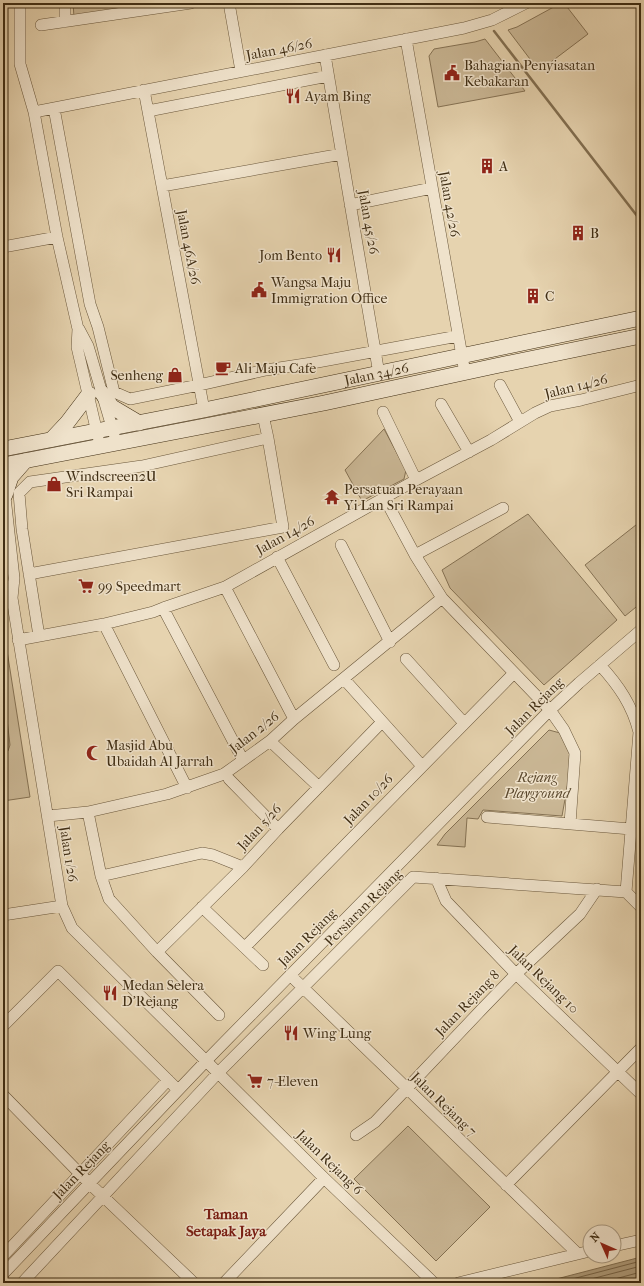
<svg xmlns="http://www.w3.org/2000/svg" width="644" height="1286" font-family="'IM FELL French Canon',serif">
<rect width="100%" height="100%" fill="#e6d3af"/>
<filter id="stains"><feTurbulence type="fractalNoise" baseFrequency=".005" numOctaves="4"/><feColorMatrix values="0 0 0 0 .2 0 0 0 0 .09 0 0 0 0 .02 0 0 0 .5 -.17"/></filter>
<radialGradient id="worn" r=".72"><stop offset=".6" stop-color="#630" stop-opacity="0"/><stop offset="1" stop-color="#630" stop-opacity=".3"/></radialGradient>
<path fill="#cab795" stroke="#857254" d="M73 3H163L74 17Z
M561 3H564L588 34 539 71 508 30 517 27Z
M485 39 525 91 438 107 429 56 434 49 475 42Z
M384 429 406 470 404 479 362 501 345 470Z
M528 514 617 620 544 685 450 588 442 570Z
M641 521V603L625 616 585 565Z
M3 625 30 797 3 801Z
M549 730 560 733 570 753 569 777 562 816 483 810 478 819 467 818 465 847 437 845 445 834Z
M408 1126 490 1207 436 1261 354 1179Z"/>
<path fill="#ae9b7a" stroke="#826f51" d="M3 685 10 745 8 751 3 756Z
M641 1257V1283H541Z"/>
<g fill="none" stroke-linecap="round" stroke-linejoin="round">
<path stroke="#776447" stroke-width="1" d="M557 1283 641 1261
M576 1283 641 1266
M600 1283 641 1272"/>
<path stroke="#826f51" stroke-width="2.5" d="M494 31 641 221"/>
<defs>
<path id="minor" d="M20 3V64L34 112 57 237 78 329 77 347 98 437
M65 3V22
M229 3 241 71
M41 25 191 3
M406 39 465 373
M325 55 379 374
M144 90 204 410
M54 108 90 304 98 327 114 392 130 399 199 385 266 370 312 363 458 336
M148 111 328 76
M34 112 464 28 492 20 526 3
M162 186 342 154
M350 205 432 188
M3 247 57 237
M79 329 88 346 114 434
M500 385 520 422
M441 404 469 452
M383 412 416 480
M4 488 14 578 12 598 62 906 72 928 324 1178 434 1283
M384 497 415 555 442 598 550 710 564 730 575 753 570 824
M341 545 390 642
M415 555 503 508
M277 557 334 665
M29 574 283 527 268 438 263 415
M3 583 12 598
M225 587 294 719
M163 608 243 760
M104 624 187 788
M39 636 22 529 19 493 30 482 142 466 268 438
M18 640 104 624 153 612 163 608 225 587 416 480 491 440 535 413 550 406 581 400 641 385
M406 659 464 723
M600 665C619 686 632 705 639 732L626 892
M344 679 422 766
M270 741 319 787
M229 779 278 829
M88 812 101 876 109 899 157 952 219 1015
M48 816 88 812 167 794 224 774 270 741 294 719 442 598
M487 817 631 829
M101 876 202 853 213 855 243 867
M436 878 446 901 516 974 641 1094
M202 907 263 965
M3 915 62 906
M245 947 514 673
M157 952 243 867 278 829 382 722
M290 975 578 1254
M3 1026 58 971 178 1090
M3 1095 89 1183 194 1283
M356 1135 375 1122 483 1008 516 974 580 914 597 889
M506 1185 641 1048
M614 1246 641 1240
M3 1256 168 1080
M3 1274 206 1061 550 710 579 683 641 630
M22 1283 218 1073 413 877 626 892 641 907
M224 1283 324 1178
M458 1283 590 1251"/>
<g id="secondary">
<path d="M102 393 112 407 139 423"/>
<path d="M52 439 67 423 89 394"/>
<path id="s1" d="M3 449 204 410 641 318"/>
<path d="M3 465 324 403 495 366 641 336"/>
<path d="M5 495 11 477 25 461"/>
</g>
</defs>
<use href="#minor" stroke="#6a573b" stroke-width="12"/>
<use href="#secondary" stroke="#402e14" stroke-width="16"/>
<use href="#minor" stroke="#efe2cb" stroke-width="11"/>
<use href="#secondary" stroke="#efe2cb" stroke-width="15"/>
</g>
<defs>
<symbol id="civic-bare" viewBox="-9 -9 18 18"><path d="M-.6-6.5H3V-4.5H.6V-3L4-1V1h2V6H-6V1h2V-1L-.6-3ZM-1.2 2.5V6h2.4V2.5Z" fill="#8f2418" stroke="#efe2cb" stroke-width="2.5" paint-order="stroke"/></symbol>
<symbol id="restaurant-bare" viewBox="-9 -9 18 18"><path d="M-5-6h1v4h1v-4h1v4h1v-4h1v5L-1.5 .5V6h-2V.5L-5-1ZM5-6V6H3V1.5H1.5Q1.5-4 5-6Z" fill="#8f2418" stroke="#efe2cb" stroke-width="2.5" paint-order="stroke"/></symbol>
<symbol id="building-bare" viewBox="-9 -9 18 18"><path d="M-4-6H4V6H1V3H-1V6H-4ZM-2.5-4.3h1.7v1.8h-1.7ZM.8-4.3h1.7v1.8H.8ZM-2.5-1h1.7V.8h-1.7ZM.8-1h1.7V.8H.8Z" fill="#8f2418" stroke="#efe2cb" stroke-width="2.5" paint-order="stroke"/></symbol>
<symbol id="cafe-bare" viewBox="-9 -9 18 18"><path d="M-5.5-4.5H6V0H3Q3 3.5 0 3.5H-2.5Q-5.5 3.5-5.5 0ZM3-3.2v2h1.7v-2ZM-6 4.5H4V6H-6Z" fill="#8f2418" stroke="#efe2cb" stroke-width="2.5" paint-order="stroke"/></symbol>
<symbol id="shop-bare" viewBox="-9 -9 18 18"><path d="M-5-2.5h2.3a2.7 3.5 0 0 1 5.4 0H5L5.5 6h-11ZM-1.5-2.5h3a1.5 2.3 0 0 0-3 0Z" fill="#8f2418" stroke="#efe2cb" stroke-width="2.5" paint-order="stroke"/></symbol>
<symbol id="temple-bare" viewBox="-9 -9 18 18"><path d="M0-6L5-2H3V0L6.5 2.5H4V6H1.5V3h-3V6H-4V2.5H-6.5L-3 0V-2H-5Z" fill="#8f2418" stroke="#efe2cb" stroke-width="2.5" paint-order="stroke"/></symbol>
<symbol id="supermarket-bare" viewBox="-9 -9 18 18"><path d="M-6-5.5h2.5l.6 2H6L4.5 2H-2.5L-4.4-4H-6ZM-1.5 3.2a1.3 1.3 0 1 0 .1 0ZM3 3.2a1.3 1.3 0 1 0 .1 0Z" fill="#8f2418" stroke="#efe2cb" stroke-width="2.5" paint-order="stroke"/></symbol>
<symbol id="mosque-bare" viewBox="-9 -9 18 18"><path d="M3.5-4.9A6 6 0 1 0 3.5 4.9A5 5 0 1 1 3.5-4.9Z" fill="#8f2418" stroke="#efe2cb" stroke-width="2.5" paint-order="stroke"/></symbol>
</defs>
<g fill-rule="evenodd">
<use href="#civic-bare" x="441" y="62" width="22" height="22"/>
<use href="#restaurant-bare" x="282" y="85" width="22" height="22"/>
<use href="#building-bare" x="476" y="155" width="22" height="22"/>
<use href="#building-bare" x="567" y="222" width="22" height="22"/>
<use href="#restaurant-bare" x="323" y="244" width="22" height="22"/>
<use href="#civic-bare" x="248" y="279" width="22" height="22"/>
<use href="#building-bare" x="522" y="285" width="22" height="22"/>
<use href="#cafe-bare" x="212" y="357" width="22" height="22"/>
<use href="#shop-bare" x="164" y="364" width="22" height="22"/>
<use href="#shop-bare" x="43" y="473" width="22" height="22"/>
<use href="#temple-bare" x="321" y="486" width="22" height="22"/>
<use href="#supermarket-bare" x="75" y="575" width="22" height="22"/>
<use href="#mosque-bare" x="83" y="742" width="22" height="22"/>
<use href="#restaurant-bare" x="99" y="982" width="22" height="22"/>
<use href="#restaurant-bare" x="280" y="1022" width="22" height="22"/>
<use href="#supermarket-bare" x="244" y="1070" width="22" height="22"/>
</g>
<g text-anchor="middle" stroke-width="3" stroke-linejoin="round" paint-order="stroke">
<g font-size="14" fill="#402e14" stroke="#efe2cb">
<text transform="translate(279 49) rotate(-11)" y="5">Jalan 46/26</text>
<text transform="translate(450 204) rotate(80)" y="5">Jalan 42/26</text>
<text transform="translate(369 222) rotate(80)" y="5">Jalan 45/26</text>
<text transform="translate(189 247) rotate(79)" y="5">Jalan 46A/26</text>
<text dy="5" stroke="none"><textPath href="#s1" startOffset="381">Jalan 34/26</textPath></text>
<text transform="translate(576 386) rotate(-14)" y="5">Jalan 14/26</text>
<text transform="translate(285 535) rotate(-29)" y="5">Jalan 14/26</text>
<text transform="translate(534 706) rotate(-45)" y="5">Jalan Rejang</text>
<text transform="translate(254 732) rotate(-38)" y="5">Jalan 2/26</text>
<text transform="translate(368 799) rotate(-46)" y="5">Jalan 10/26</text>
<text transform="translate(259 827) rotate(-47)" y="5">Jalan 5/26</text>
<text transform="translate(69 854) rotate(81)" y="5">Jalan 1/26</text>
<text transform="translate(363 907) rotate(-45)" y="5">Persiaran Rejang</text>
<text transform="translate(307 937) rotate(-45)" y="5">Jalan Rejang</text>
<text transform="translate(544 979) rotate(44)" y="5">Jalan Rejang 10</text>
<text transform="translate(467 1003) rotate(-46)" y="5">Jalan Rejang 8</text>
<text transform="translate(444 1104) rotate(44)" y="5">Jalan Rejang 7</text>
<text transform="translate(330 1162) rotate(44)" y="5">Jalan Rejang 6</text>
<text transform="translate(81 1170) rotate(-46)" y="5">Jalan Rejang</text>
</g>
<g font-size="14" fill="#402e14" stroke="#efe2cb" text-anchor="start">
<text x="464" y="70">Bahagian Penyiasatan<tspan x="464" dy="16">Kebakaran</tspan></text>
<text x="305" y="101">Ayam Bing</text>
<text x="499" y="171">A</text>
<text x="590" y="238">B</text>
<text x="322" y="260" text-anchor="end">Jom Bento</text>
<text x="271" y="287">Wangsa Maju<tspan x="271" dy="16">Immigration Office</tspan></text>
<text x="545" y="301">C</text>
<text x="235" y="373">Ali Maju Cafe</text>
<text x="163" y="380" text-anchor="end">Senheng</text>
<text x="66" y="481">Windscreen2U<tspan x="66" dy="16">Sri Rampai</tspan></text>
<text x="344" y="494">Persatuan Perayaan<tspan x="344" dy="16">Yi Lan Sri Rampai</tspan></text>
<text x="98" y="591">99 Speedmart</text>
<text x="106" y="750">Masjid Abu<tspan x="106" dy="16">Ubaidah Al Jarrah</tspan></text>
<text x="122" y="990">Medan Selera<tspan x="122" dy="16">D'Rejang</tspan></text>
<text x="303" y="1038">Wing Lung</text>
<text x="267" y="1086">7-Eleven</text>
</g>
<g font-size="14" font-style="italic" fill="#5c492e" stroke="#efe2cb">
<text x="537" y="782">Rejang<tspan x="537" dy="16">Playground</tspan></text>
</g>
<g font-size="15" font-weight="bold" fill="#7a1f14" stroke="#efe2cb">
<text x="226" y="1219">Taman<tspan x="226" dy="17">Setapak Jaya</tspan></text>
</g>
</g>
<rect width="644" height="1286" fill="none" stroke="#e6d3af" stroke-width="16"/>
<rect x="4" y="4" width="636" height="1278" fill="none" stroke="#402e14" stroke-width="2"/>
<rect x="8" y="8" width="628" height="1270" fill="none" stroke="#402e14"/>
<g transform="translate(602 1244) rotate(315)"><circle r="19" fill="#efe2cb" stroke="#a99a82"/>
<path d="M0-3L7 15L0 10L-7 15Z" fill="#8f2418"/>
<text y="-6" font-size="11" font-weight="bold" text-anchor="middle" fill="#402e14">N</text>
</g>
<rect width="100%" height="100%" filter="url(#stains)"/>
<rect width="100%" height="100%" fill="url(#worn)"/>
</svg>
